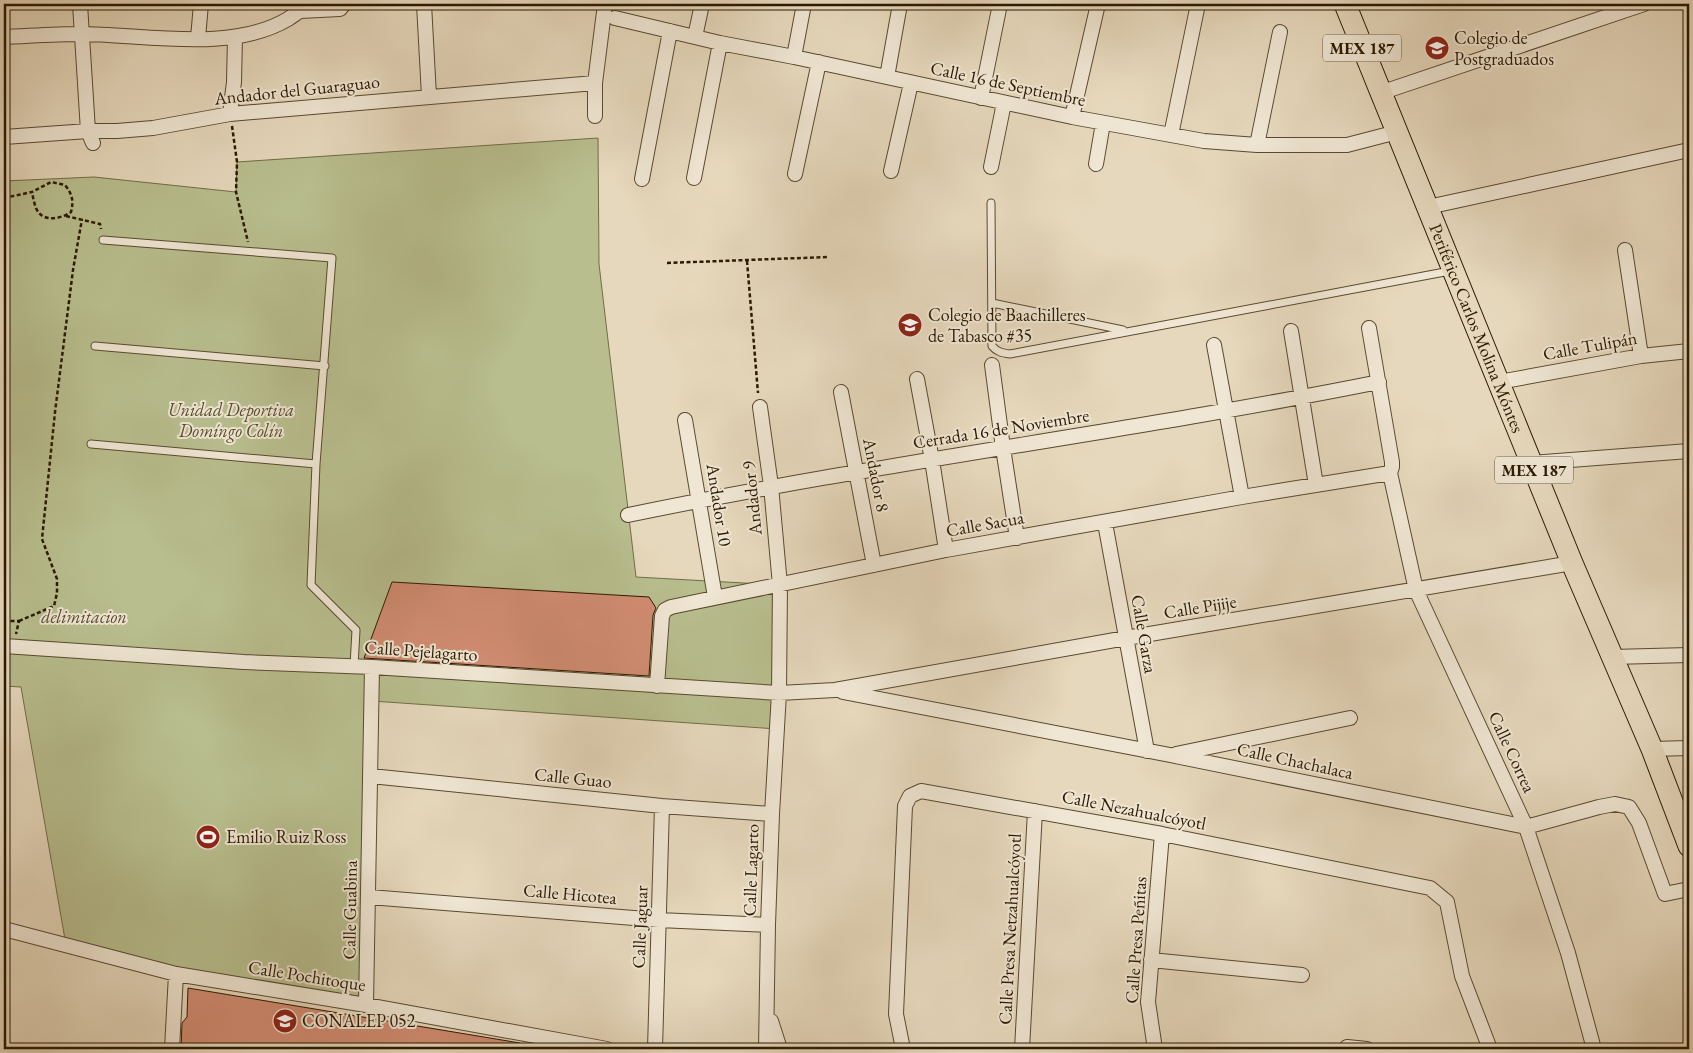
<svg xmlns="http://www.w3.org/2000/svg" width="1693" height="1053" font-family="'EB Garamond',serif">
<rect width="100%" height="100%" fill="#e6d8bc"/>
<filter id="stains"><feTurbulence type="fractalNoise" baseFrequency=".004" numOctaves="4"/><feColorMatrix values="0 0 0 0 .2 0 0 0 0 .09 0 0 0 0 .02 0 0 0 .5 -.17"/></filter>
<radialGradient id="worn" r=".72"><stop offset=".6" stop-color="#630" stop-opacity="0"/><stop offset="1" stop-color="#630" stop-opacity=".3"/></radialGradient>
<path fill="#b8be8e" stroke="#726c48" d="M598 138 599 264 636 577 780 585 777 729 372 701 366 1005 66 945 21 687 4 686V181L94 177 236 192 237 162Z"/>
<path fill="#d18c72" stroke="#2b1901" d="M392 582 649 597 656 608 653 615 649 676 364 658Z
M188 988 520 1043V1049H181L182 1023 187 1017Z"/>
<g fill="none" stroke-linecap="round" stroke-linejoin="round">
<defs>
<path id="service" d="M991 203 992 346C997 352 1002 353 1010 354L1450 271
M103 240 332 258 316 464 311 585 356 630 354 666
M992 303 1123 330
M95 346 325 366
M91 444 316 464"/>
<path id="minor" d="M80 4 88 131 93 143
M424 4 429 96
M300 11 340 9 344 4
M615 18 720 43 794 57 1072 117 1204 141 1257 145H1347L1397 132
M4 37C29 36 55 34 80 34 144 34 231 53 288 19 295 14 300 12 304 4
M695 37 702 4
M198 38 201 4
M794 57 804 4
M887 77 900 4
M1380 93 1644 4
M981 98 1000 4
M230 114 234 82 235 37
M595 116V83L605 4
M1072 117 1098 4
M1171 135 1198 4
M4 137 88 131H117L153 128 230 114 595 83
M1257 145 1280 32
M1096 164 1103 123
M991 167 1004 103
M891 171 911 83
M795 174 819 62
M694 178 720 43
M642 179 670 31
M1428 207 1689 150
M1625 250 1641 356
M1369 328 1392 462V467L1390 473 1416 590 1526 827 1568 953 1594 1049
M1291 331 1316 485
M1214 345 1242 497
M992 365 1003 448 1017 538
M917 379 932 460 946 550
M1499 382 1641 356 1689 351
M841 392 874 565
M760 407 771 486 780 585 779 693 772 814 768 925 766 1049
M685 420 715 597
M1531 463 1689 451
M628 515C877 463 1130 432 1379 382
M1105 523 1147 751
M4 646 244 662 372 667 779 693 835 690 1126 638 1572 563
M1612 657 1689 655
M657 686 662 616 665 610 671 607 946 550 1242 497 1390 473
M843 692 1170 755 1526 827 1599 807 1615 804 1629 807 1639 823 1665 894 1689 889
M1652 749 1689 748
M1176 754 1350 718
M371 776 662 806 772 814
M369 897 659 920 768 925
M4 929 176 974 366 1005 607 1049
M1151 960 1302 975
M366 1005 372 667
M771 1021 780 1049
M1347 1047 1367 1049
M172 1049 176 974
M655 1049 662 806
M903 1049 896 1014 905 806 910 796 921 791 1162 834 1430 888 1447 902 1462 976 1490 1049
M1022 1049 1035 811
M1155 1049 1148 1002 1162 834"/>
<g id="primary">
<path id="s1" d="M1345 4 1572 563 1652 749 1689 846"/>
</g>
</defs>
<use href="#service" stroke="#5a4930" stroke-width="9"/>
<use href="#minor" stroke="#5a4930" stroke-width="16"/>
<use href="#primary" stroke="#2b1901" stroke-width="23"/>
<path stroke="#2b1901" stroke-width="2.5" stroke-dasharray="4 2.5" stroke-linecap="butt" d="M232 126 237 162 236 192 248 242
M4 198 32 192 51 182 65 185C72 194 74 200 71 212 61 219 42 223 36 208 34 203 33 197 32 192
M66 216 100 224 101 229
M747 261 758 393
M667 263 827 257
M4 621H19L16 634
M19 621 54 606 57 593V579L42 539 55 412 73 270 82 219"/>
<use href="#service" stroke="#efe6d3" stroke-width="7"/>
<use href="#minor" stroke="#efe6d3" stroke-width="14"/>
<use href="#primary" stroke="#e6d8bc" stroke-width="21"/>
</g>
<defs>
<symbol id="university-disc" viewBox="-11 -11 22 22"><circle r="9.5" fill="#8f2418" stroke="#efe6d3"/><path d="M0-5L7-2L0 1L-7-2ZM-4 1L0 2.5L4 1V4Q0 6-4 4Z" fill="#fff"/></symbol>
<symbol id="school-disc" viewBox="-11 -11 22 22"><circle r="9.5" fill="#8f2418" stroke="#efe6d3"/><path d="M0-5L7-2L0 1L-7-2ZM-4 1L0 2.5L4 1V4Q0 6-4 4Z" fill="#fff"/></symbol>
<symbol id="stadium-disc" viewBox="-11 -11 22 22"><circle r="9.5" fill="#8f2418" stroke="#efe6d3"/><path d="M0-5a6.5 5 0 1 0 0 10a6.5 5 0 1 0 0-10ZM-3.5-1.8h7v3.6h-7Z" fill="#fff"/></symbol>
</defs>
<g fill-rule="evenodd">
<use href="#university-disc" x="1423" y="34" width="28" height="28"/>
<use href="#school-disc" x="896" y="311" width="28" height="28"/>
<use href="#stadium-disc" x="194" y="823" width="28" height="28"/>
<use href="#school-disc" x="271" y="1007" width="28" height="28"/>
</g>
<g text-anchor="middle" stroke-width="4" stroke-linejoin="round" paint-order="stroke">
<g fill="#efe6d3" stroke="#665640" stroke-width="1">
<rect x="1323" y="34.5" width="78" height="27" rx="4"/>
<rect x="1495" y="456.5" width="78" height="27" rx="4"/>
</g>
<g font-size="16" font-weight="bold" fill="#2b1901">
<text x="1362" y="54">MEX 187</text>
<text x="1534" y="476">MEX 187</text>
</g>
<g font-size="18" fill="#2b1901" stroke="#efe6d3" text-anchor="start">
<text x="1454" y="44">Colegio de<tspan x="1454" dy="21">Postgraduados</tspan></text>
<text x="928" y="321">Colegio de Baachilleres<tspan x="928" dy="21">de Tabasco #35</tspan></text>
<text x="226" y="843">Emilio Ruiz Ross</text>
<text x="302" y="1027">CONALEP 052</text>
</g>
<g font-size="18" fill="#2b1901" stroke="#efe6d3">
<text transform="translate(1008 84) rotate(12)" y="6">Calle 16 de Septiembre</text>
<text transform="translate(297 90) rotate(-6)" y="6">Andador del Guaraguao</text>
<text dy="6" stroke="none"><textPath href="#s1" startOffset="350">Periférico Carlos Molina Móntes</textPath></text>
<text transform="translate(1590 346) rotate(-10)" y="6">Calle Tulipán</text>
<text transform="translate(1001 429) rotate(-9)" y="6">Cerrada 16 de Noviembre</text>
<text transform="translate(876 475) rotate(79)" y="6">Andador 8</text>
<text transform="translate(752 498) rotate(-96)" y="6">Andador 9</text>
<text transform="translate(719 505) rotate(81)" y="6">Andador 10</text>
<text transform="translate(985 524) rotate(-10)" y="6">Calle Sacua</text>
<text transform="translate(1200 607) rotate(-9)" y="6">Calle Pijije</text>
<text transform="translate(1144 634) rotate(80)" y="6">Calle Garza</text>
<text transform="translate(421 651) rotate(4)" y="6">Calle Pejelagarto</text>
<text transform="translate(1512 752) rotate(65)" y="6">Calle Correa</text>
<text transform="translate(1295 761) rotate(12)" y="6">Calle Chachalaca</text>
<text transform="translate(573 778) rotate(6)" y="6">Calle Guao</text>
<text transform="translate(1134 810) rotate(11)" y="6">Calle Nezahualcóyotl</text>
<text transform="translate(751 870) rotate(-88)" y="6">Calle Lagarto</text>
<text transform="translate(570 894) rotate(5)" y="6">Calle Hicotea</text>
<text transform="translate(350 910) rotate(-89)" y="6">Calle Guabina</text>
<text transform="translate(640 927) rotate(-88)" y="6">Calle Jaguar</text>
<text transform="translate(1010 929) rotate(-87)" y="6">Calle Presa Netzahualcóyotl</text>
<text transform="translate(1136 940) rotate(-86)" y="6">Calle Presa Peñitas</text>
<text transform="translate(307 976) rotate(9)" y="6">Calle Pochitoque</text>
</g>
<g font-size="18" font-style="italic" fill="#554b2b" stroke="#efe6d3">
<text x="231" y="416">Unidad Deportiva<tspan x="231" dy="21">Domíngo Colín</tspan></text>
<text x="84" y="623">delimitacion</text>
</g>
</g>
<rect width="1693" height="1053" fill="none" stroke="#e6d8bc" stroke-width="20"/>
<rect x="5" y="5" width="1683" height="1043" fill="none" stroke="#2b1901" stroke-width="2.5"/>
<rect x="10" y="10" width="1673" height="1033" fill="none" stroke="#2b1901"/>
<rect width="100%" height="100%" filter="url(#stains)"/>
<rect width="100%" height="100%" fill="url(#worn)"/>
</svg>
